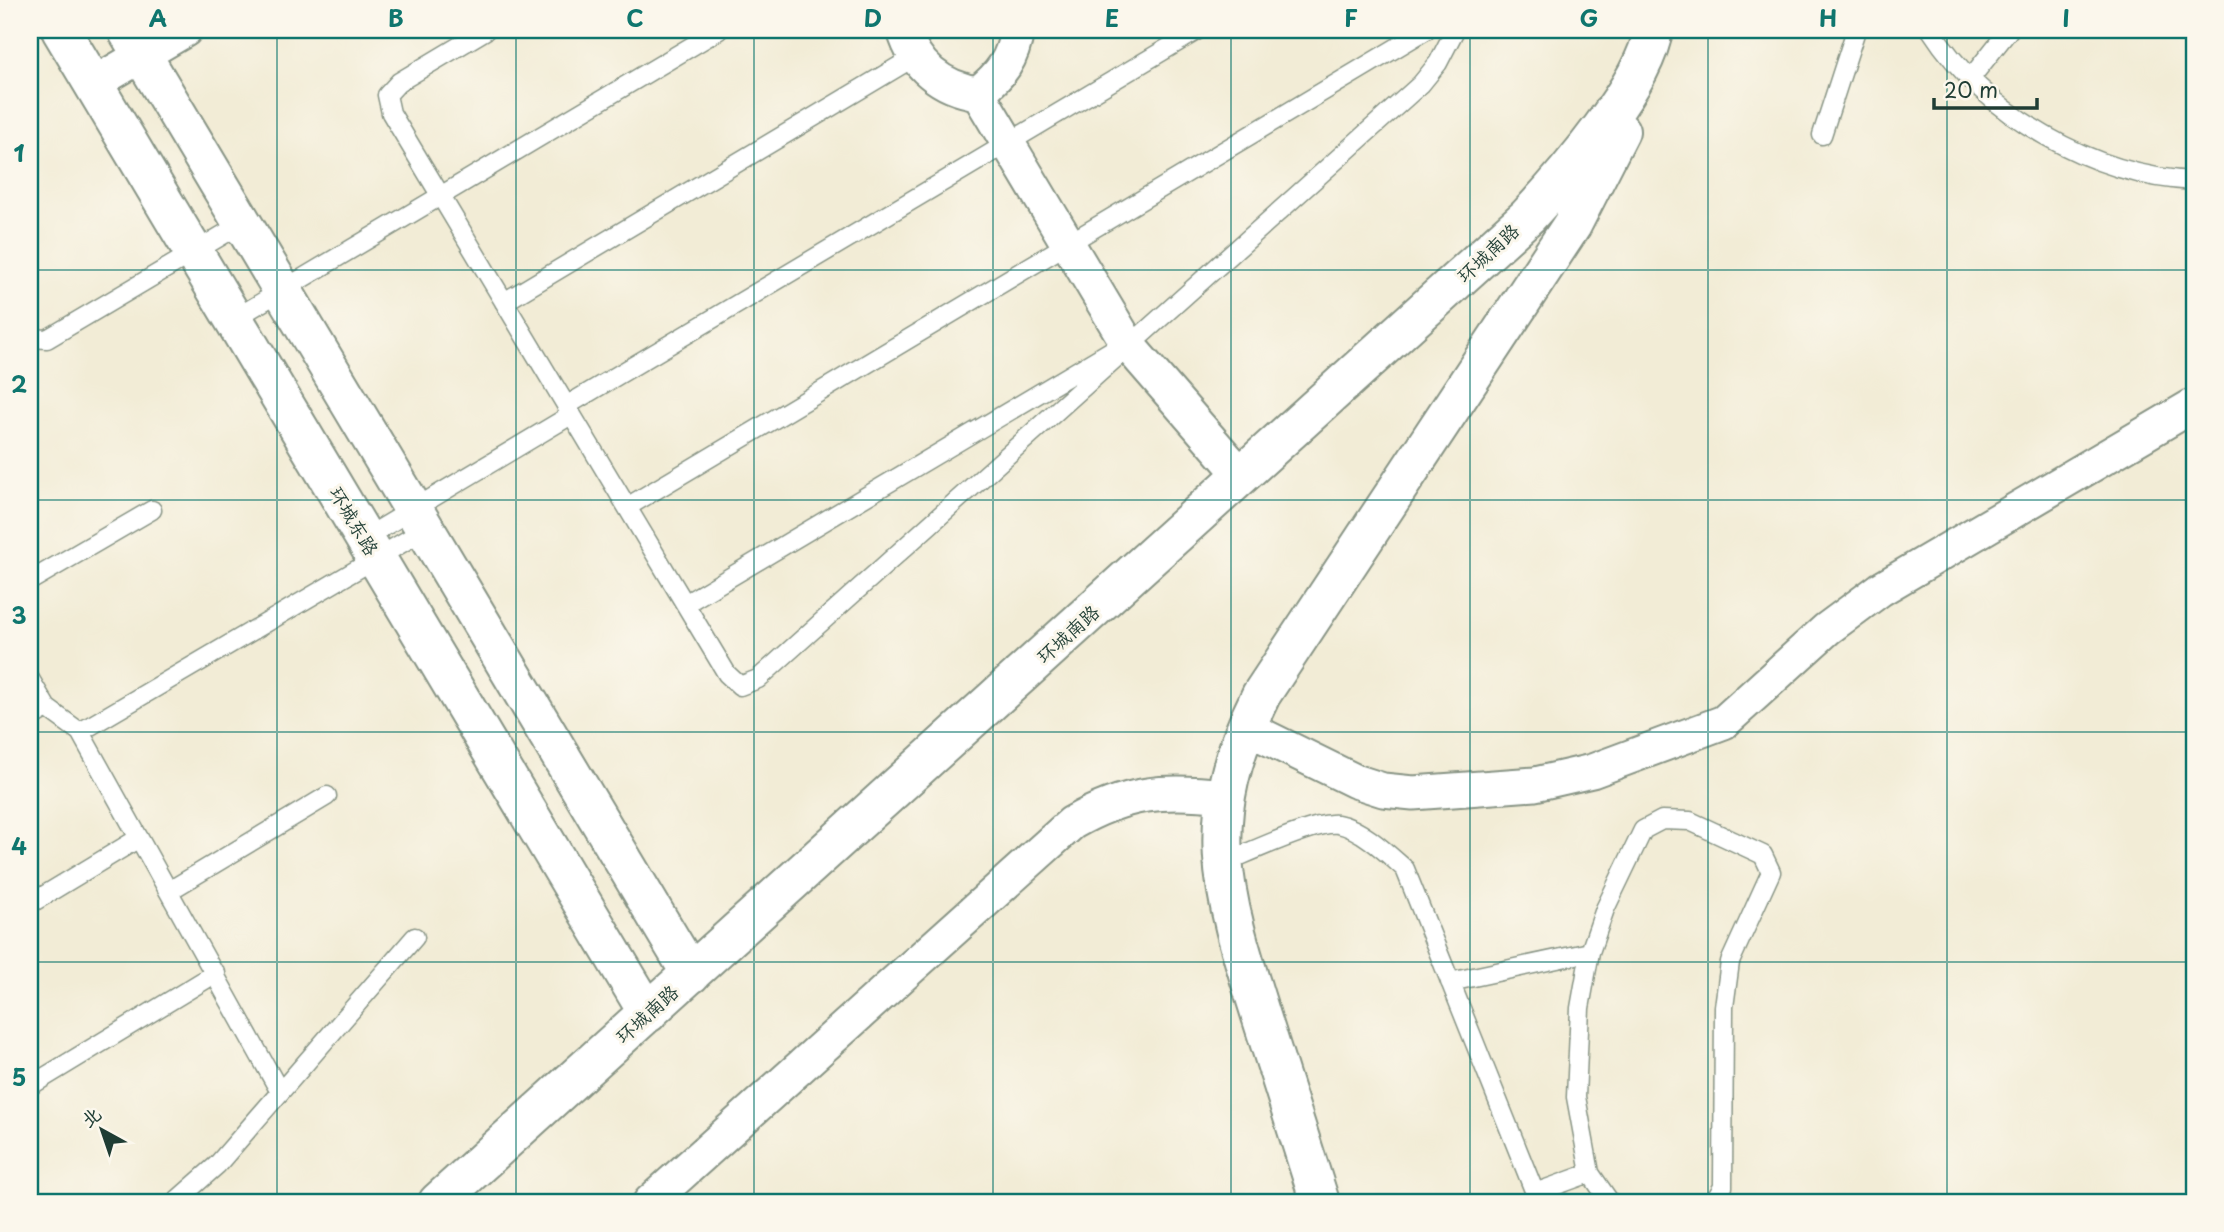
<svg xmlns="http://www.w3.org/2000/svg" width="2224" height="1232" font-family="'Playpen Sans','LXGW WenKai TC',sans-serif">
<rect width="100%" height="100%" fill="#fbf7ec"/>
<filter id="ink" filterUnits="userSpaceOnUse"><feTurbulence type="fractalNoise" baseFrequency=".0143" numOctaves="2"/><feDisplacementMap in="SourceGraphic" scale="14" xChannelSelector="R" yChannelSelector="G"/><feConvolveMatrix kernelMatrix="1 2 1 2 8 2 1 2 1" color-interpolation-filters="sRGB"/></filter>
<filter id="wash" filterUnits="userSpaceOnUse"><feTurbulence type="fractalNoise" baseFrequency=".00686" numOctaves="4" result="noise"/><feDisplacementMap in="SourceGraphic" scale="28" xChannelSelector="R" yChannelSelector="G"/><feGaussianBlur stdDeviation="1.57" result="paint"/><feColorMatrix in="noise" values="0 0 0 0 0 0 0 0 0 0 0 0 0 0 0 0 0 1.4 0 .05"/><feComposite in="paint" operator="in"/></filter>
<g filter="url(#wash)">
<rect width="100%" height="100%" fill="#f2ecd6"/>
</g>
<g filter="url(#ink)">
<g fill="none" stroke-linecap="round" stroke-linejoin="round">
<defs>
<path id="service" d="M486 30 399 82 387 95 391 113 727 674 740 686 758 679 1421 84 1438 63 1455 30
M1931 30C1986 115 2092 176 2194 181
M1970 79 2009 30
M1822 135 1856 30
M504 302 916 56
M234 319 719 30
M30 338 47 339 243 223
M566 406 1198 30
M627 507 1426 30
M365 538 571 415
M30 581 152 510
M685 604 1112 350
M30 679 47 708 80 732 280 1092
M30 718 47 708
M80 732 426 529
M1221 864C1244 855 1317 820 1338 824 1361 828 1388 854 1405 869L1535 1193 1530 1202
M169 891 327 796
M30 904 139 838
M1450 982 1590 952
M30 1086 216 973
M1535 1193 1590 1173
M175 1202 217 1165 415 937
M1610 1202 1590 1173 1576 1097 1580 1008 1590 952 1605 909 1643 830 1662 820 1690 821 1763 855 1771 872 1730 962 1724 1007 1723 1187 1714 1202"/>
<path id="minor" d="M904 30C914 66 942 88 978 93 1001 75 1013 59 1017 30
M93 84 185 30
M978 93 1129 346 1242 476
M1245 727 1355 781 1383 790 1413 793 1535 784 1592 771 1724 722 1827 629 1881 589 2194 405
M650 1202 1072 823C1126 792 1164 789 1224 796"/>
<path id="secondary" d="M61 30 648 1013
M127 30 691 974
M438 1202 1528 216C1565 176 1646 83 1653 30
M1320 1202C1301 1141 1281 1080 1262 1019 1222 892 1198 821 1261 695L1572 225 1620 131"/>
</defs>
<use href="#service" stroke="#889485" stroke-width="21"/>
<use href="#minor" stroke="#889485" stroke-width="37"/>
<use href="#secondary" stroke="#889485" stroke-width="42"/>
<use href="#service" stroke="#fff" stroke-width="18"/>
<use href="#minor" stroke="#fff" stroke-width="33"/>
<use href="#secondary" stroke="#fff" stroke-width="38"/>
</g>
</g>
<path fill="none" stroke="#0f766e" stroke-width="2" stroke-opacity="0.55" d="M277 30V1202M516 30V1202M754 30V1202M993 30V1202M1231 30V1202M1470 30V1202M1708 30V1202M1947 30V1202M30 270H2194M30 500H2194M30 732H2194M30 962H2194"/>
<g text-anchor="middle" stroke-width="6" stroke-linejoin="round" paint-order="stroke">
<g font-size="19" fill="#1f3d34" stroke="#fbf7ec">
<text transform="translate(1488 253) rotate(-43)" y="7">环城南路</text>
<text transform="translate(354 521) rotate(59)" y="7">环城东路</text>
<text transform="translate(1068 634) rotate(-42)" y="7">环城南路</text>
<text transform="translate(647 1014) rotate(-42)" y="7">环城南路</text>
</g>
</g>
<rect width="2224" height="1232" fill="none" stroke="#fbf7ec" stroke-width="77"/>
<g transform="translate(102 1130) rotate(320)" stroke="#fbf7ec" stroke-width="5" paint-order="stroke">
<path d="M0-5L12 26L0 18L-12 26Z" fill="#1f3d34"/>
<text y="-10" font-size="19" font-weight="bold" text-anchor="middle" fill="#1f3d34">北</text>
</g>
<path d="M1934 98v10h103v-10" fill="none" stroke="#1f3d34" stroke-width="3.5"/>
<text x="1944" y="98" font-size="21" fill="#1f3d34" stroke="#fbf7ec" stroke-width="5" paint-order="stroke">20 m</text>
<rect x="38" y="38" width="2148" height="1156" fill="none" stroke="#0f766e" stroke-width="2.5"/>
<g font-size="23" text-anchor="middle" font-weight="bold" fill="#0f766e">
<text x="158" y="27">A</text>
<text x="396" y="27">B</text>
<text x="635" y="27">C</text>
<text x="873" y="27">D</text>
<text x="1112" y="27">E</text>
<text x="1351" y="27">F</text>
<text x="1589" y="27">G</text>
<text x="1828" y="27">H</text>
<text x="2066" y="27">I</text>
<text x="19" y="162">1</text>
<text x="19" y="393">2</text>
<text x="19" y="624">3</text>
<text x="19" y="855">4</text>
<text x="19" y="1086">5</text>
</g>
</svg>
